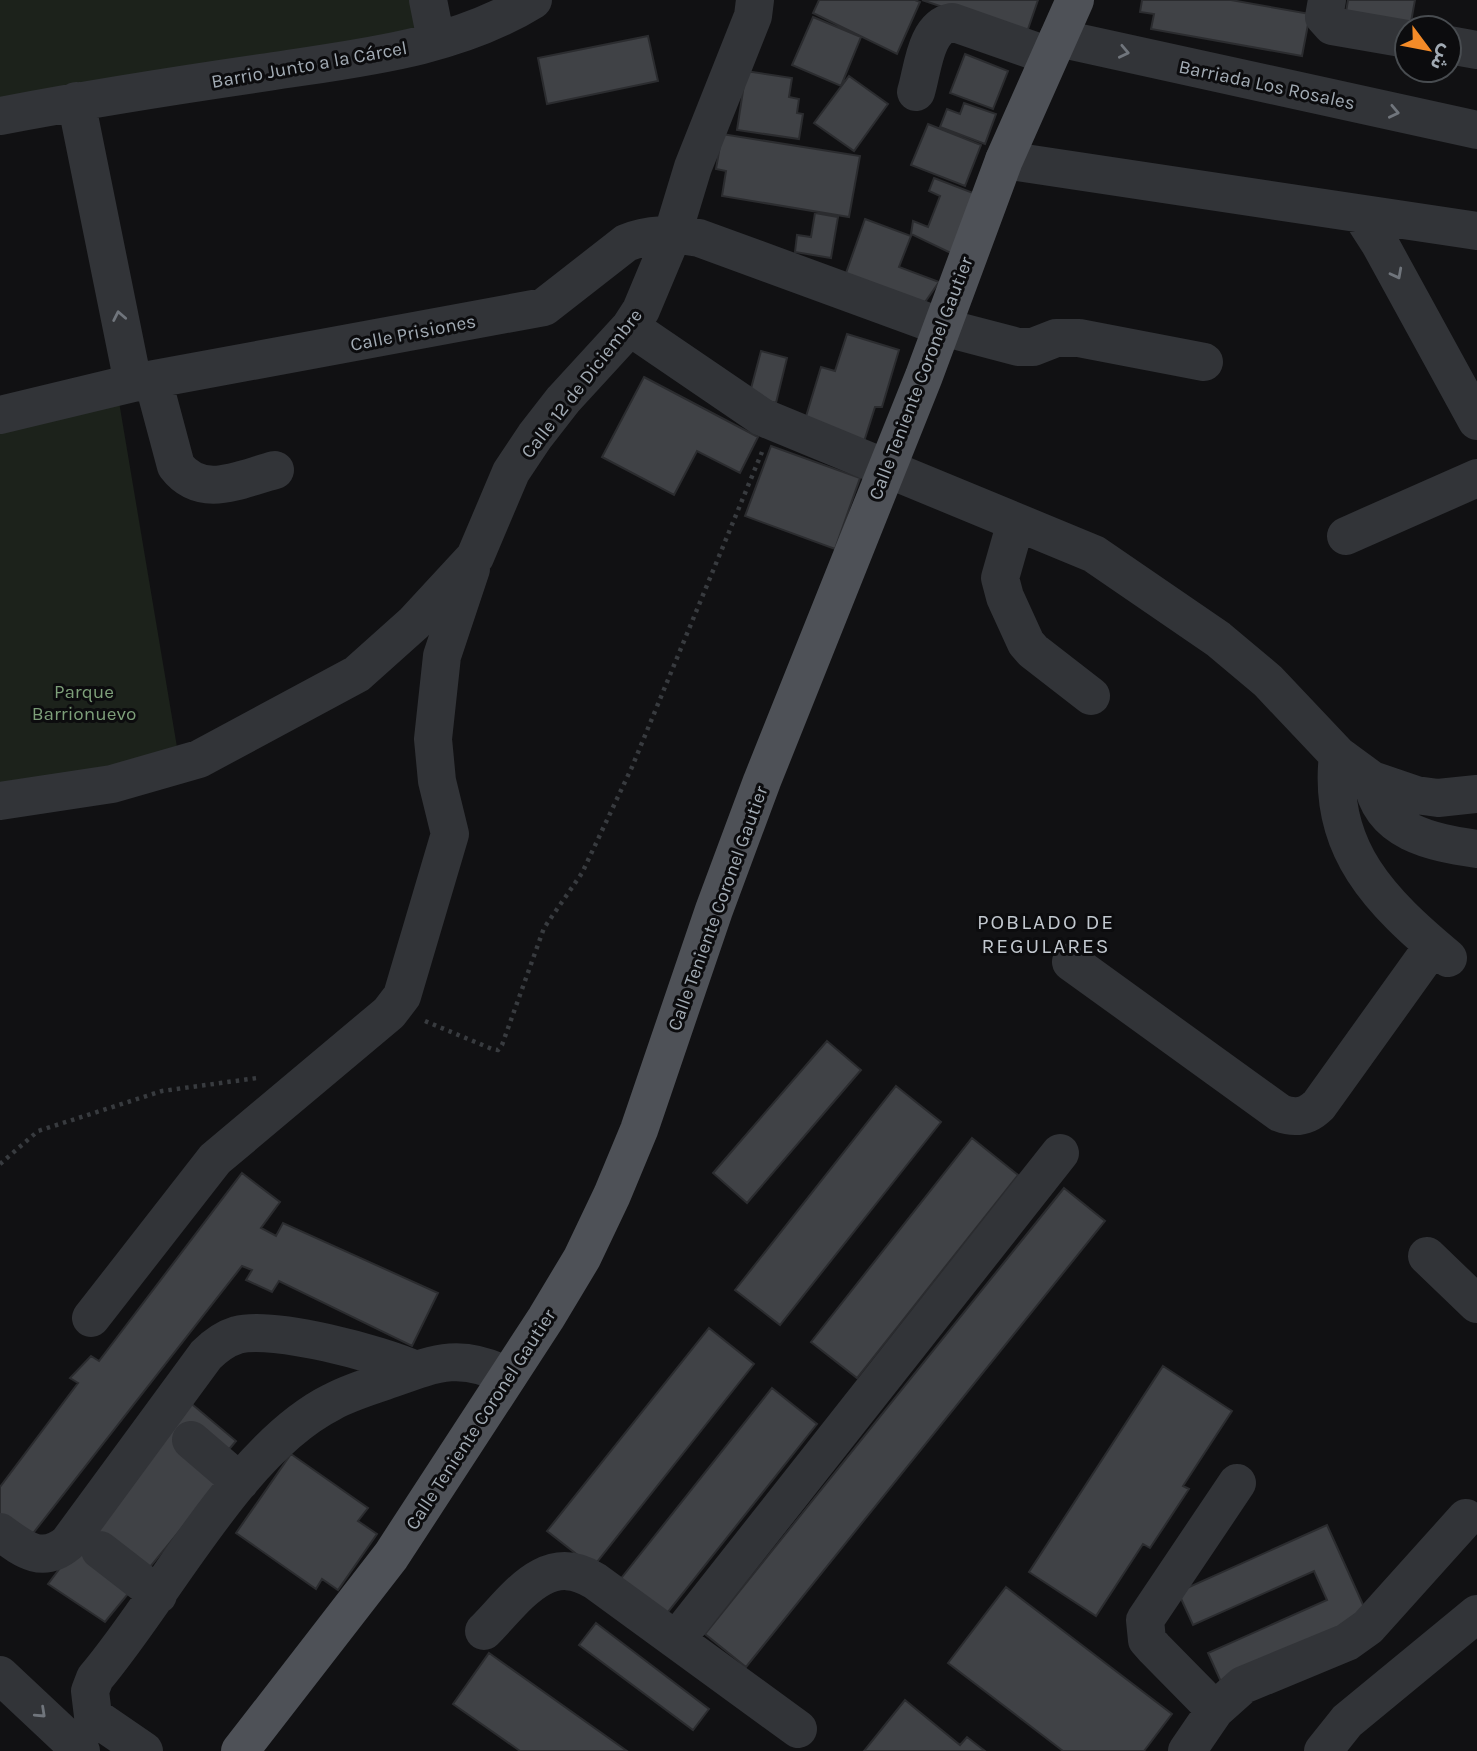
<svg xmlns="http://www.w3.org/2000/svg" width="1477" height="1751" font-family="Karla,'Noto Sans Arabic',sans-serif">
<rect width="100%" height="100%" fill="#111113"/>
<path fill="#1c221b" d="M0 0H423L438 32 0 110Z
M113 366 180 765 0 801V414L89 389Z"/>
<path fill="#404246" stroke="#2b2c2f" stroke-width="2" d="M819 0H915L920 2 897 54 813 13Z
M922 0H1038L1026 35Z
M1142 0H1231L1310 14 1302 56 1151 29 1154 14 1140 12Z
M1348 0H1415L1411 22 1346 12Z
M813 17 861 37 841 86 792 65Z
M648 36 658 81 547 104 538 58Z
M965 54 1008 71 993 109 950 93Z
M746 71 792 78 789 97 799 99 797 113 803 114 799 139 737 130Z
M849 76 888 104 854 151 814 123Z
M964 103 996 114 985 144 940 127 947 109 960 114Z
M928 124 981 145 965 186 911 165Z
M722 134 860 156 849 217 722 196 726 171 716 169Z
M934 178 981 196 957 256 911 234 913 221 928 227 940 196 929 191Z
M815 213 838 217 831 258 795 252 797 235 811 237Z
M865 219 911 236 899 267 939 282 923 305 845 276Z
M847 334 899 350 882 407H875L861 451 801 433 821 367 835 371Z
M761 351 787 358 776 403 749 396Z
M644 377 758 437 740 473 697 451 674 495 602 457Z
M771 446 860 478 835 549 745 516Z
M827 1041 861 1070 747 1203 713 1173Z
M896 1086 941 1122 780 1325 735 1290Z
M972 1138 1018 1175 857 1378 811 1342Z
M242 1173 280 1202 261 1228 276 1236 283 1223 438 1293 412 1346 279 1281 272 1292 246 1280 252 1270 242 1266 27 1541 0 1519V1487L78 1383 70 1378 91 1356 99 1361Z
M1064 1188 1105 1221 746 1667 705 1634Z
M709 1328 754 1364 593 1567 547 1531Z
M1163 1366 1232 1411 1183 1486 1189 1489 1150 1548 1143 1544 1096 1616 1029 1572Z
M772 1388 817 1424 656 1627 611 1591Z
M187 1400 236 1441 220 1460 231 1468 105 1622 48 1584Z
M291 1454 368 1508 358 1521 377 1534 338 1590 322 1579 316 1589 236 1533Z
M1327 1525 1369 1618 1222 1684 1208 1653 1327 1600 1314 1571 1193 1625 1178 1592Z
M1006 1587 1172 1714 1144 1751H1063L948 1663Z
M596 1623 709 1709 693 1730 579 1645Z
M489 1653 627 1751H520L453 1704Z
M905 1700 960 1745 967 1737 985 1751H864Z"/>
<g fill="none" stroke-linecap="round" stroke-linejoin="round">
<path stroke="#383b3f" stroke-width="4.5" stroke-dasharray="3.5 5" stroke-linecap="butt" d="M425 1021 492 1049 498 1050 502 1045 544 928 582 873 632 767 762 452
M0 1164 38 1131 162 1091 257 1078"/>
<path stroke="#323438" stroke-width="38" d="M428 0 436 40
M1327 0 1324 17 1332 26 1407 39
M1058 38 1477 130
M1449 45 1477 50
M916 92C923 69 925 27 952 22L1049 56
M76 101 133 383
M0 116C89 99 178 85 268 72 358 58 454 49 533 0
M1004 160 1477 231
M1362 216 1380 244 1477 421
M630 327 762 417 1094 554 1218 639 1268 681 1338 755 1372 780 1416 795 1438 798 1477 794
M153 380 176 466C202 500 240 479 275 470
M0 415 133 383 544 307 626 243C647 234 676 233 699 238L942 327 1018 347H1033L1056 338H1079L1204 362
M1016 522 1000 578 1005 597 1026 643 1033 651 1091 696
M1346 536 1477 478
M1338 755C1327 849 1381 902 1448 958
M1372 780C1380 833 1431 842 1477 849
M0 801 112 784 199 759 357 674 414 623 475 557 511 472 535 436 563 400 630 327 641 310 672 236 693 167 753 16 755 0
M1071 962 1280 1113C1296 1119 1307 1117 1319 1105L1433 946
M1427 1256 1477 1304
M91 1318 215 1159 389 1013 402 996 450 834 437 781 433 739 442 656 471 569
M191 1440 240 1482
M0 1532C23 1549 42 1565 68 1543L206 1355C215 1346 224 1339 237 1335 273 1325 381 1354 416 1370
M100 1550 158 1595
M484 1631C516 1599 546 1550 595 1581L798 1729
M676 1640 1060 1153
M0 1675 81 1751
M1215 1710 1154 1648 1147 1640 1145 1620 1237 1483
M144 1751 93 1716 90 1691 95 1678C164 1597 238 1449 332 1402 350 1392 372 1386 391 1379 438 1362 461 1353 508 1376
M1187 1751 1215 1710 1243 1685 1347 1642 1368 1627 1466 1518
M1323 1751 1347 1721 1477 1614"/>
<path stroke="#4e5157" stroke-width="38" d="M240 1751 391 1556 546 1318 582 1258 612 1195 639 1130 714 910 762 781 924 376 1004 160 1075 0"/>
</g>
<defs><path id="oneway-chevron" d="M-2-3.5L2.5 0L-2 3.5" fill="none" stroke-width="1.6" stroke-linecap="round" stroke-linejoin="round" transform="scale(1.75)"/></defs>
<g stroke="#70757c">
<use href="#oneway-chevron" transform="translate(1124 52) rotate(12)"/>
<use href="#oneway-chevron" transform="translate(1394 112) rotate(12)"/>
<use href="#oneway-chevron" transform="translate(1397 274) rotate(62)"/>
<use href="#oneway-chevron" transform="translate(119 316) rotate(-101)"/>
<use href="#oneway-chevron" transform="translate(41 1713) rotate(43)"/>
</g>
<g text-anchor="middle" stroke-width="6" stroke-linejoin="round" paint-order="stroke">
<g font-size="19" fill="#a2abb4" stroke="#0c0c0e">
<text transform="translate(309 64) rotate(-10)" y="7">Barrio Junto a la Cárcel</text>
<text transform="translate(1267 84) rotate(12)" y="7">Barriada Los Rosales</text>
<text transform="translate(413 332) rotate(-11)" y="7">Calle Prisiones</text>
<text transform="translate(920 378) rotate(-69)" y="7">Calle Teniente Coronel Gautier</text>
<text transform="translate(581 383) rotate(-52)" y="7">Calle 12 de Diciembre</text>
<text transform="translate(717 908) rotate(-70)" y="7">Calle Teniente Coronel Gautier</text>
<text transform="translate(480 1419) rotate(-57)" y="7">Calle Teniente Coronel Gautier</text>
</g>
<g font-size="19" fill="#7d9f79" stroke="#0c0c0e">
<text x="84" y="698">Parque<tspan x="84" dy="22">Barrionuevo</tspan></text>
</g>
<g font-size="21" letter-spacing="2" fill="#c3c9d0" stroke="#0c0c0e">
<text x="1046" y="929">POBLADO DE<tspan x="1046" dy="24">REGULARES</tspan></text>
</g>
</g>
<g transform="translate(1428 49) rotate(122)"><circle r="33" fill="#0c0c0e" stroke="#484c50" stroke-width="2"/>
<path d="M0-5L12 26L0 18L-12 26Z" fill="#f48b28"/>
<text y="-10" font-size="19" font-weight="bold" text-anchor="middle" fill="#a2abb4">ش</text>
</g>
</svg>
